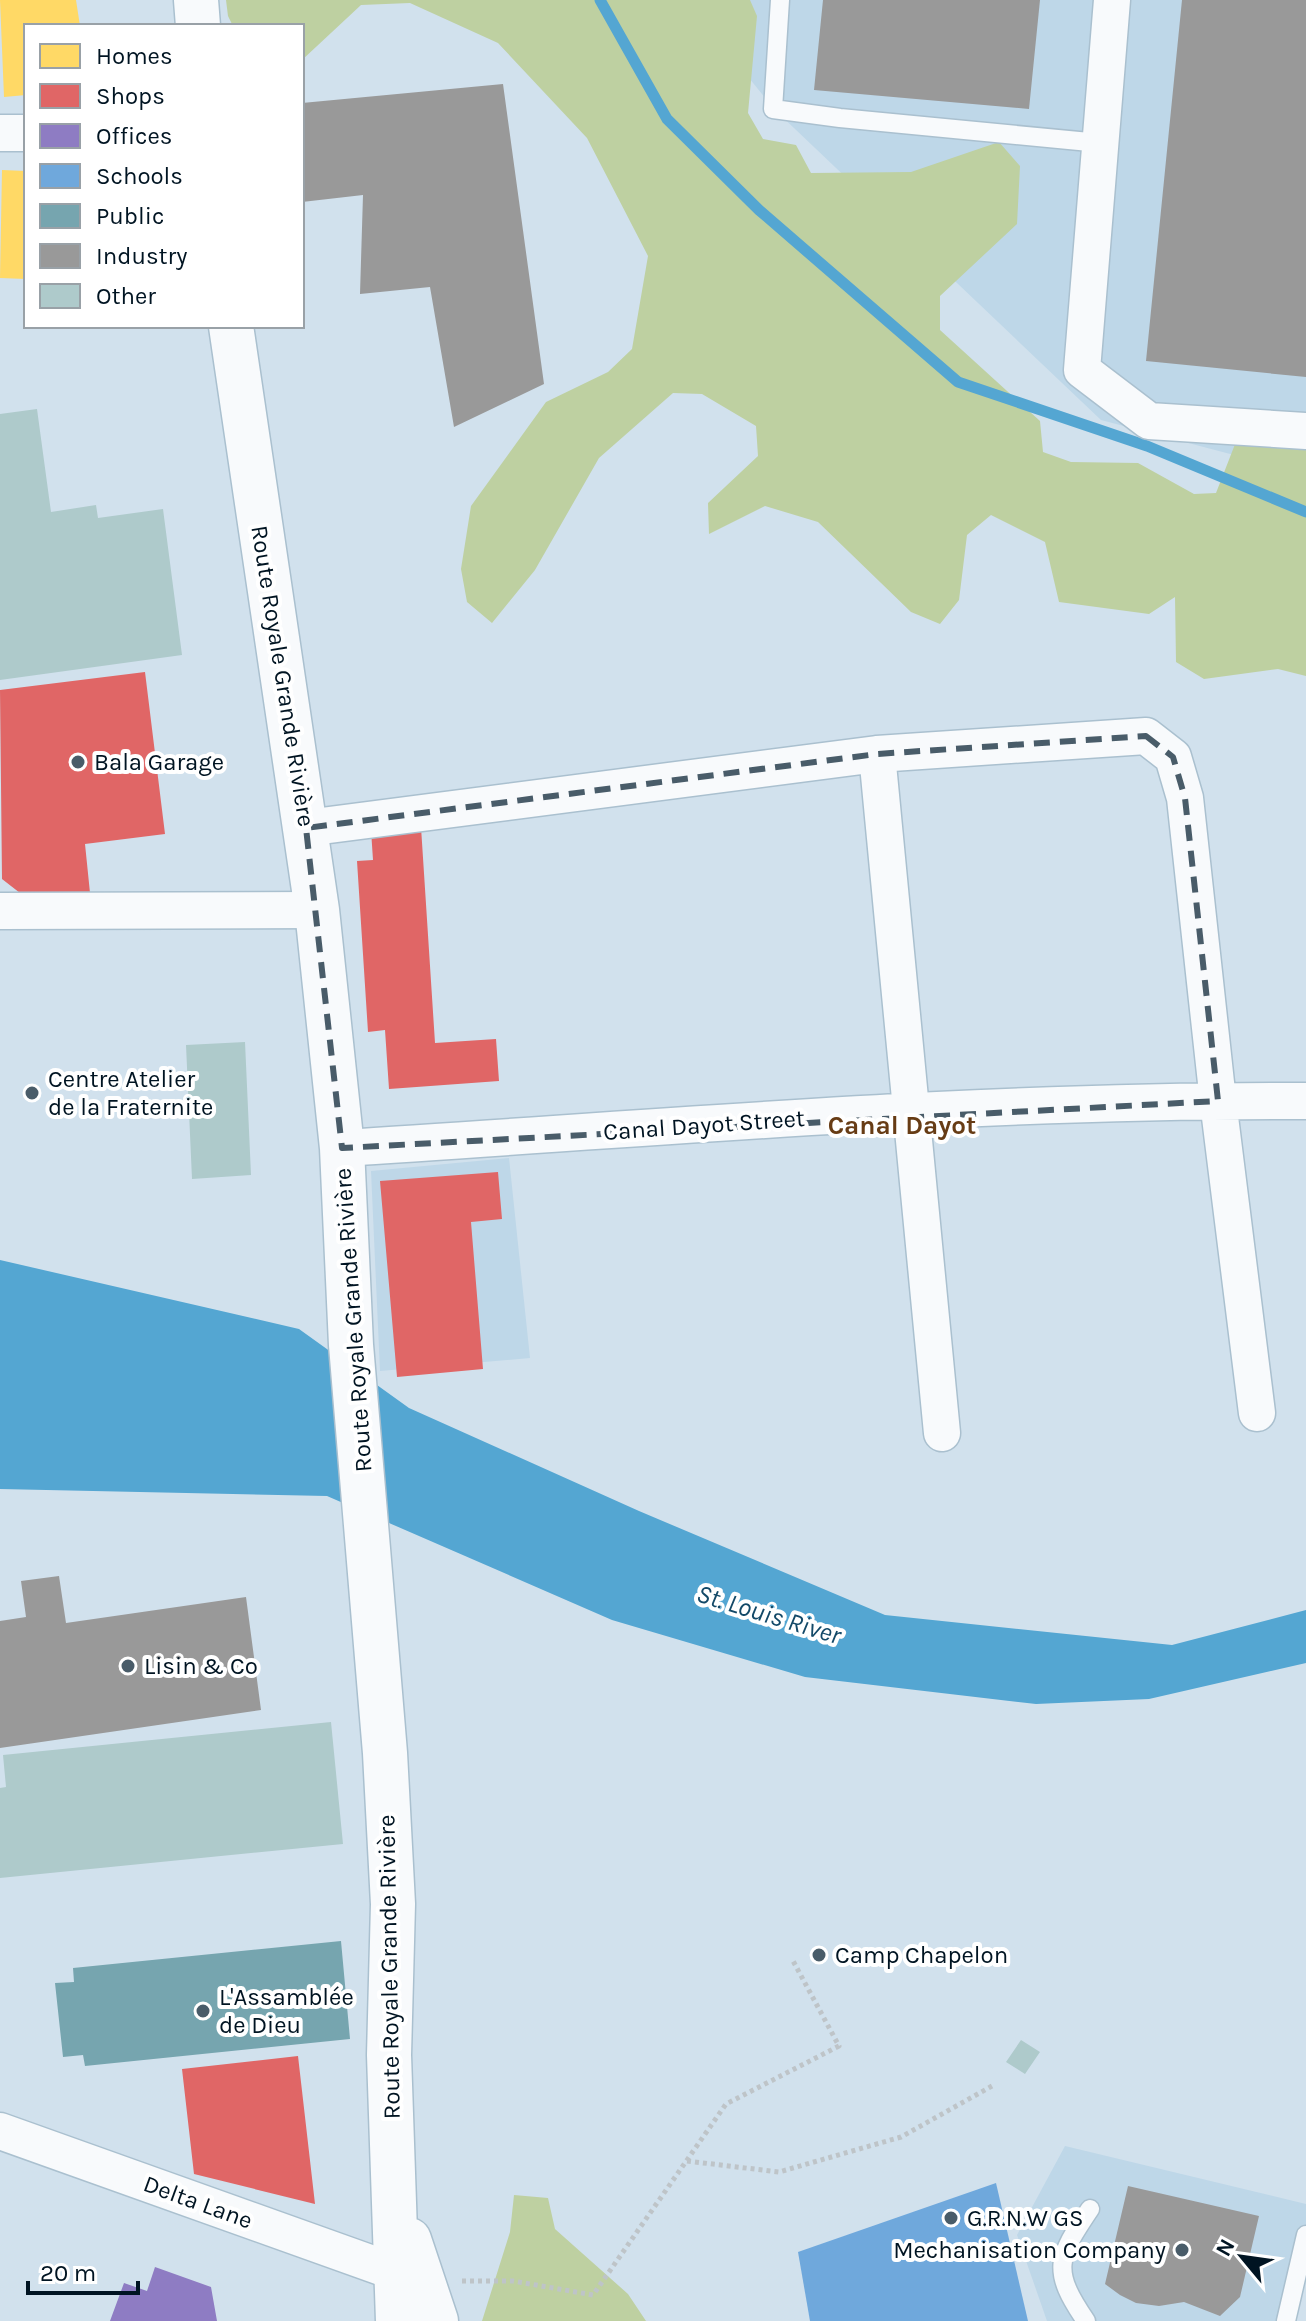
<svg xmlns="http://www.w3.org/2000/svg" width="1306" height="2321" font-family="Karla,sans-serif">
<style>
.built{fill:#bed7e8}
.green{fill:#bed0a1}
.water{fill:#54a6d2}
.homes{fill:#ffd966}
.shops{fill:#e06666}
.offices{fill:#8e7cc3}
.schools{fill:#6fa8dc}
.public{fill:#76a5af}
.industry{fill:#999}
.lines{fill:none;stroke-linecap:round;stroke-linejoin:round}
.stream{stroke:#54a6d2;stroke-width:11}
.building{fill:#aecacb}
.lane-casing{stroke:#aac0cf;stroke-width:21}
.street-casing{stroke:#aac0cf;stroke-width:39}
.primary-casing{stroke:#aac0cf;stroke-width:47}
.path{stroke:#bec4c8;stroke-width:5;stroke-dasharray:4 4;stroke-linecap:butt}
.lane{stroke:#f8fafc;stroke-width:18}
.street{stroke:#f8fafc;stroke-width:36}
.primary{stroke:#f8fafc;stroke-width:44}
.marked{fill:none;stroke:#495c69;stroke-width:6;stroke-dasharray:16 10;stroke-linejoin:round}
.poi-dot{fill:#495c69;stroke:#fff;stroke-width:3}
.labels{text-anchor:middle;stroke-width:8;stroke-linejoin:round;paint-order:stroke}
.street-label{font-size:24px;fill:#001422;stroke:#fff}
.poi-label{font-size:24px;fill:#001422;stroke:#fff;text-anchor:start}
.neighbourhood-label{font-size:26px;font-weight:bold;fill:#673c15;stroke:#fff}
.water-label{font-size:26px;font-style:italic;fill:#134968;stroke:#fff}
</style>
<rect width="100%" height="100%" fill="#d1e1ed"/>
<path class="built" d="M686 0H1306V474L1101 420 774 109Z
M509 1158 530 1358 380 1371 371 1171Z
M1065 2146 1306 2204V2228L1287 2321H1047L1017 2235Z"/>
<path class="green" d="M226 0H750L757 16 748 113 763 139 796 145 811 173 911 172 999 142 1020 166 1017 224 940 296V330L1040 421 1043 452 1071 462 1138 463 1194 494 1216 493 1239 434 1306 442V676L1278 669 1204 679 1176 662 1175 597 1149 614 1059 602 1045 542 991 515 967 535 959 600 940 624 911 612 818 522 765 506 709 534 708 503 758 456 756 426 702 394 673 393 599 458 535 570 492 623 467 602 461 569 471 506 546 402 608 372 632 349 648 256 587 138 498 43 410 3 361 5 302 60V26H233L228 16Z
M514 2195 548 2198 555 2229 628 2294 646 2321H482L510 2232Z"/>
<path class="water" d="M0 1260 299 1329 409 1408 639 1511 885 1615 1172 1645 1306 1610V1663L1149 1699 1036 1704 805 1677 612 1620 327 1496 0 1489Z"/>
<path class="homes" d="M0 0H76L80 26H26V95L4 97Z
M2 170 26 171V279L0 278Z"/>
<path class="shops" d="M145 672 165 834 85 844 90 893 29 900 2 879 0 690Z
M421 827 435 1043 496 1039 499 1081 389 1089 385 1030 368 1032 357 861 373 860 371 830Z
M498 1172 502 1219 471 1222 483 1369 397 1377 380 1181Z
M298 2056 315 2204 194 2174 182 2069Z"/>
<path class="offices" d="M155 2267 211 2287 217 2321H110L124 2283 147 2291Z"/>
<path class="schools" d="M996 2183 1028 2321H810L798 2252Z"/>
<path class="public" d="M341 1941 350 2039 85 2066 83 2055 63 2057 55 1983 74 1982 73 1968Z"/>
<path class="industry" d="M823 0H1040L1029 109 814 90Z
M1182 0H1306V377L1146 361Z
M503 84 544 384 454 427 430 287 360 294 363 195 302 202V103Z
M59 1576 66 1623 246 1597 261 1710 0 1748V1621L26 1617 21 1581Z
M1128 2186 1259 2216 1240 2297 1220 2316 1184 2302 1159 2306 1136 2303 1120 2295 1105 2284Z"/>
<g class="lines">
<path class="stream" d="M600 0 667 119 759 210 958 382 1147 446 1306 512"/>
</g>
<path class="building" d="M37 409 51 512 96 505 98 518 163 509 182 655 0 680V414Z
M245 1042 251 1175 192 1179 186 1045Z
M331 1722 343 1844 0 1878V1788L6 1787 3 1755Z
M1021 2040 1040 2052 1025 2074 1006 2062Z"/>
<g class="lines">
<g class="lane-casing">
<path id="lane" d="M780 0 773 109 840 118 1100 143
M1086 2321C1051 2270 1057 2258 1090 2209
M1286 2321 1306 2235"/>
</g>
<g class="street-casing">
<path id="street" d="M1112 0 1082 370 1149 421 1306 431
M0 133H26
M877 754 942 1433
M306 828 877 754 1146 736 1173 757 1185 798 1218 1101 1257 1413
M0 911 317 910
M342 1148C663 1128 985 1099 1306 1101
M0 2131 395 2272"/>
</g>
<g class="primary-casing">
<path id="primary" d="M196 0 198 26
M231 326 317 910 342 1148 351 1345 385 1753 393 1904 389 2055 398 2321
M409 2240 436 2321"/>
</g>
<path class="path" d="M687 2161 779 2172 901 2137 992 2086
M462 2281H513L593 2295 726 2104 839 2046 792 1959"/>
<use href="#lane" class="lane"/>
<use href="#street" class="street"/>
<use href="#primary" class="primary"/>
</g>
<path class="marked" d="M1146 736 1173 757 1185 798 1218 1101 342 1148 306 828 877 754Z"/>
<g class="poi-dot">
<circle cx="78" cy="762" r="8"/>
<circle cx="32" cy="1093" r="8"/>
<circle cx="128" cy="1666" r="8"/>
<circle cx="819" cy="1955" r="8"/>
<circle cx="203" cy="2011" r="8"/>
<circle cx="951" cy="2218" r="8"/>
<circle cx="1182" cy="2250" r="8"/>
</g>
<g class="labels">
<g class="street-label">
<text transform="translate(283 676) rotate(81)" y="8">Route Royale Grande Rivière</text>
<text transform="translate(704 1125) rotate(-4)" y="8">Canal Dayot Street</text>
<text transform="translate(353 1320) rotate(-94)" y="8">Route Royale Grande Rivière</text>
<text transform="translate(389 1967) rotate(-91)" y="8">Route Royale Grande Rivière</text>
<text transform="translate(198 2202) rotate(20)" y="8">Delta Lane</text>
</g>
<g class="poi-label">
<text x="94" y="770">Bala Garage</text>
<text x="48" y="1087">Centre Atelier<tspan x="48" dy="28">de la Fraternite</tspan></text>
<text x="144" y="1674">Lisin &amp; Co</text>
<text x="835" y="1963">Camp Chapelon</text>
<text x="219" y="2005">L'Assamblée<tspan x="219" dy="28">de Dieu</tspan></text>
<text x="967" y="2226">G.R.N.W GS</text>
<text x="1166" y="2258" text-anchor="end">Mechanisation Company</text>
</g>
<g class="neighbourhood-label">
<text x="902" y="1134">Canal Dayot</text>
</g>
<g class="water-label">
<text transform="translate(769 1614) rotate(17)" y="9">St. Louis River</text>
</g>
</g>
<rect x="24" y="24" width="280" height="304" fill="#ffffff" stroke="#99a1a7" stroke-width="2"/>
<rect x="40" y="44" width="40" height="24" fill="#ffd966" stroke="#99a1a7" stroke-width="2"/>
<text x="96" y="64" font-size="24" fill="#001422">Homes</text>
<rect x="40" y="84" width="40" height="24" fill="#e06666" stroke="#99a1a7" stroke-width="2"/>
<text x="96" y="104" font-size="24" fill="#001422">Shops</text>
<rect x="40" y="124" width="40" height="24" fill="#8e7cc3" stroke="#99a1a7" stroke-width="2"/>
<text x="96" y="144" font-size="24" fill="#001422">Offices</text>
<rect x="40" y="164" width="40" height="24" fill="#6fa8dc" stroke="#99a1a7" stroke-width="2"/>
<text x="96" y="184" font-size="24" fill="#001422">Schools</text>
<rect x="40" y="204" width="40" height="24" fill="#76a5af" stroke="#99a1a7" stroke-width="2"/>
<text x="96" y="224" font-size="24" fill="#001422">Public</text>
<rect x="40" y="244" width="40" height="24" fill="#999999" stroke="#99a1a7" stroke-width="2"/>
<text x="96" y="264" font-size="24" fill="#001422">Industry</text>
<rect x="40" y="284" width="40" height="24" fill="#aecacb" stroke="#99a1a7" stroke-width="2"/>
<text x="96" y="304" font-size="24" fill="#001422">Other</text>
<g transform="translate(1242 2257) rotate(299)" stroke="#ffffff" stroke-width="6" paint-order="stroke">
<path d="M0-6L14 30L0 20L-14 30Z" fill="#001422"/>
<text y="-12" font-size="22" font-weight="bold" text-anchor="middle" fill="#001422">N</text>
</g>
<path d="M28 2281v12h110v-12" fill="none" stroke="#001422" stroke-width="4"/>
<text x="40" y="2281" font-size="24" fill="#001422" stroke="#ffffff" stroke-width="6" paint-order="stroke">20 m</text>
</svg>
